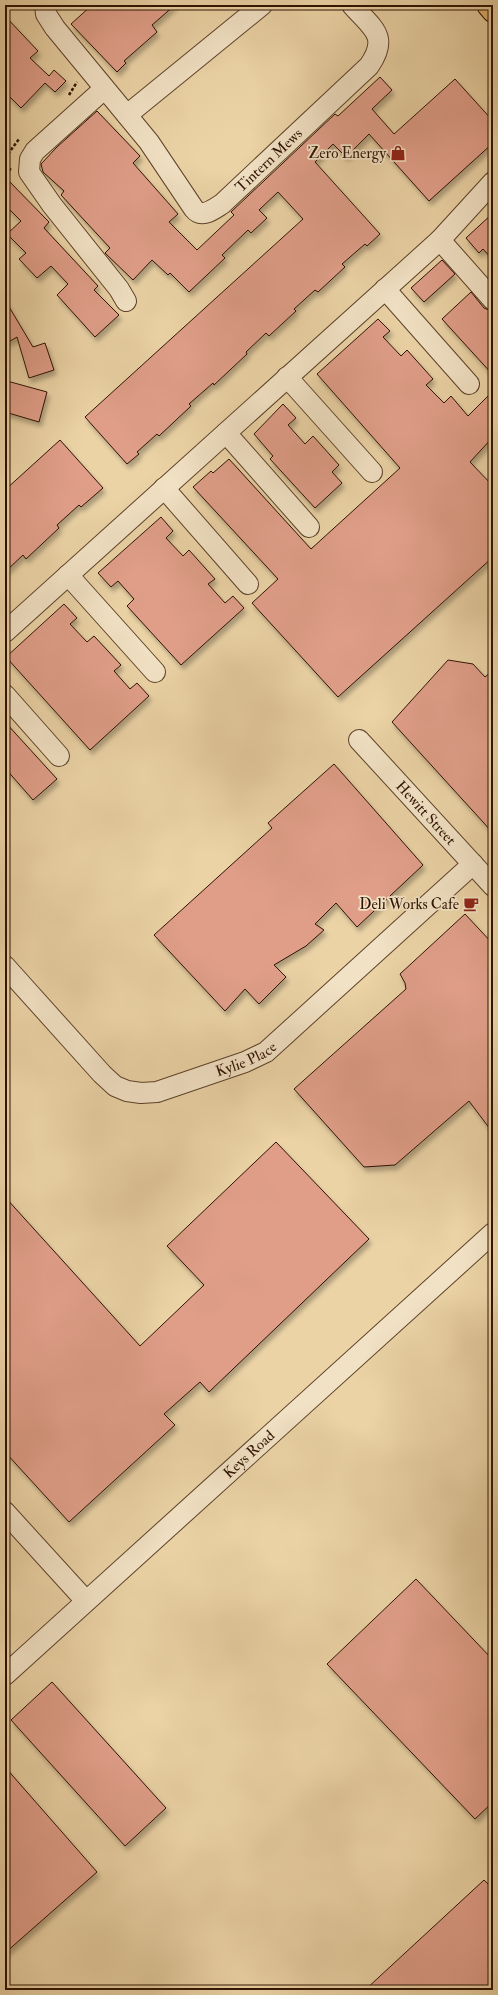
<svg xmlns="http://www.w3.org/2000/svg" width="498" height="1995" font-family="'IM FELL Double Pica',serif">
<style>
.building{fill:#e09e89;stroke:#2e1201;filter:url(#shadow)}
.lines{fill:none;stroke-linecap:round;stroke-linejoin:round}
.minor-casing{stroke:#5d422a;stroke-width:22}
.major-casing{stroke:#2e1201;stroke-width:24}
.path{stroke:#2e1201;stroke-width:2.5;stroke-dasharray:3 2;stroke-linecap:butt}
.minor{stroke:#f2e2c5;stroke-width:20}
.major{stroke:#e6ba73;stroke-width:22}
.labels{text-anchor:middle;stroke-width:3.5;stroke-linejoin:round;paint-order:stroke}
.poi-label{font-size:15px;fill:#2e1201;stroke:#f2e2c5;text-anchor:end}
.street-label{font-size:15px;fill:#2e1201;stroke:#f2e2c5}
</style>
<defs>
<filter id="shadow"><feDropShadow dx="2.5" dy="4.5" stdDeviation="2" flood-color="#0004"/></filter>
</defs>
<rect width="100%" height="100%" fill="#ebd3a6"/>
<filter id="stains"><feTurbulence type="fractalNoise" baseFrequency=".005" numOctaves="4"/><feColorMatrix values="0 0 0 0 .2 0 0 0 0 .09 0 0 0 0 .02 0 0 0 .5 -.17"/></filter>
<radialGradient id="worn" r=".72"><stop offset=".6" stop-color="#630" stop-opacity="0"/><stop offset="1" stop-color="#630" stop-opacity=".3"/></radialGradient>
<path class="building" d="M92 5H175L152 25 157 32 124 61 126 63 117 72 71 24Z
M5 16 38 51 30 58 49 76 54 70 66 81 55 92 45 83 21 108 5 92Z
M380 77 392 90 372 109 394 134 455 79 493 121V143L429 201 369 134 346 157 333 144 315 162 380 234 367 246 365 244 342 264 345 267 318 292 315 290 294 309 296 311 269 336 266 333 246 352 247 354 214 385 213 383 189 404 191 406 159 436 157 434 137 452 139 454 127 464 85 417 303 219 278 192 259 210 267 218 251 233 248 230 222 255 225 258 189 292 170 273 168 275 152 260 133 280 105 253 110 248 61 195 64 191 43 172 41 164 57 147 97 111 140 156 133 163 178 214 169 222 197 250 234 215 231 212 335 114 338 116Z
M5 177 49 222 44 228 98 286 94 290 119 315 95 337 57 295 68 284 51 266 37 278 19 259 26 253 7 234 21 221 5 205Z
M493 213V260L483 249 479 253 466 238Z
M442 260 455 274 424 302 411 288Z
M471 292 484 308 493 312V375L442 319Z
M5 300 33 347 45 343 54 370 29 378 17 337 5 344Z
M378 319 390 331 383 337 401 356 407 350 433 379 426 385 444 403 451 396 468 416 493 391V437L470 462 493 486V557L338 697 252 603 278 579 193 487 211 471 213 473 229 459 311 549 400 468 317 374Z
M7 381 47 392 39 422 5 412V389Z
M283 404 296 418 288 425 305 444 313 436 339 465 332 472 342 483 315 508 270 459 273 456 254 434Z
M60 440 103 488 81 507 79 505 57 525 59 528 26 559 23 555 5 572V490Z
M161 517 173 531 166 538 183 556 189 550 215 579 208 584 225 603 233 596 244 608 181 665 127 606 134 599 118 581 111 587 98 573Z
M64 604 77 618 70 624 87 642 94 636 121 665 114 671 130 689 137 683 149 696 90 750 6 657Z
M448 660 473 664 485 677 493 670V833L392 722Z
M5 722 57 779 33 800 5 768Z
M334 764 423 865 357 927 336 903 315 924 324 930 306 946 274 965 286 977 259 1004 245 989 225 1011 154 935 272 828 268 823Z
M465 914 493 944V1133L469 1101 395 1165 364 1167 294 1089 406 989 405 983 400 974Z
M276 1142 369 1239 209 1392 200 1382 164 1414 175 1425 69 1522 5 1452V1197L140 1346 204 1285 167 1246Z
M416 1579 493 1660V1802L475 1819 327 1664Z
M52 1682 166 1808 125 1846 11 1720Z
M5 1767 97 1872 5 1953Z
M484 1880 493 1889V1990H365Z"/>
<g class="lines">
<g class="minor-casing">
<g id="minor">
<path id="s1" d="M45 5 46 14 55 28 149 142 194 209C202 219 214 209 222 204L369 66C390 36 372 28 352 5"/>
<path d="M104 89 35 151 30 159 29 172 52 205 119 289 126 301"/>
<path d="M127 115 262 5"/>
<path d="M440 240 493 300"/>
<path d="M385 289 469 384"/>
<path d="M287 377 372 472"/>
<path d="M226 433 309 527"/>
<path d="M164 488 248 584"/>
<path d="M68 575 155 672"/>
<path d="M5 632 440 240 493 182"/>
<path d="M5 695 59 756"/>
<path id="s2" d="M359 740 493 886"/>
<path id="s3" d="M5 966 102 1074 115 1086 127 1091 141 1093 157 1092 245 1062 266 1052 473 864"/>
<path d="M5 1512 86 1601"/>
<path id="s4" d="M5 1675 493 1233"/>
</g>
</g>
<g class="major-casing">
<path id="major" d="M488 5 493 11"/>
</g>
<path class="path" d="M69 95 77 82
M5 158 19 139
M5 165 11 170"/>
<use href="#minor" class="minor"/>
<use href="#major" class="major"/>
</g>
<defs>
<g id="shop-bare" transform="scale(1.2)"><path d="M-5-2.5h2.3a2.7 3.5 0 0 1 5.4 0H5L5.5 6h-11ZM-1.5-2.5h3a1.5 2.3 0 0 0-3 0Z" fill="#8f2418" stroke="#f2e2c5" stroke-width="2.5" paint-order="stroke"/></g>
<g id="cafe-bare" transform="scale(1.2)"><path d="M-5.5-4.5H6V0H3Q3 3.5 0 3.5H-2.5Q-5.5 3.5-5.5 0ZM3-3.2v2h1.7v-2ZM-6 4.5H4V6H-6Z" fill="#8f2418" stroke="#f2e2c5" stroke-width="2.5" paint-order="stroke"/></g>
</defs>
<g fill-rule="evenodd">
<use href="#shop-bare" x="398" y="153"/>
<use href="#cafe-bare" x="471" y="904"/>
</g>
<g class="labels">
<g class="poi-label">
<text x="386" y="158">Zero Energy</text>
<text x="459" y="909">Deli Works Cafe</text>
</g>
<g class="street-label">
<text dy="5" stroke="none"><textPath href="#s1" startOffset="350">Tintern Mews</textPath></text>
<text dy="5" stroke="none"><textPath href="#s2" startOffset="99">Hewitt Street</textPath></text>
<text dy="5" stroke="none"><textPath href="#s3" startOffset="301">Kylie Place</textPath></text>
<text dy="5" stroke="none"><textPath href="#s4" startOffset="329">Keys Road</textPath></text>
</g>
</g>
<rect width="498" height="1995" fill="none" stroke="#ebd3a6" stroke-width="20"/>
<rect x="6" y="6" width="486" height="1983" fill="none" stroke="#2e1201" stroke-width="2"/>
<rect x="10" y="10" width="478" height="1975" fill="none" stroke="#2e1201"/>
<rect width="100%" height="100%" filter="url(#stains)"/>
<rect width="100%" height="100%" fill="url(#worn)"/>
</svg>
